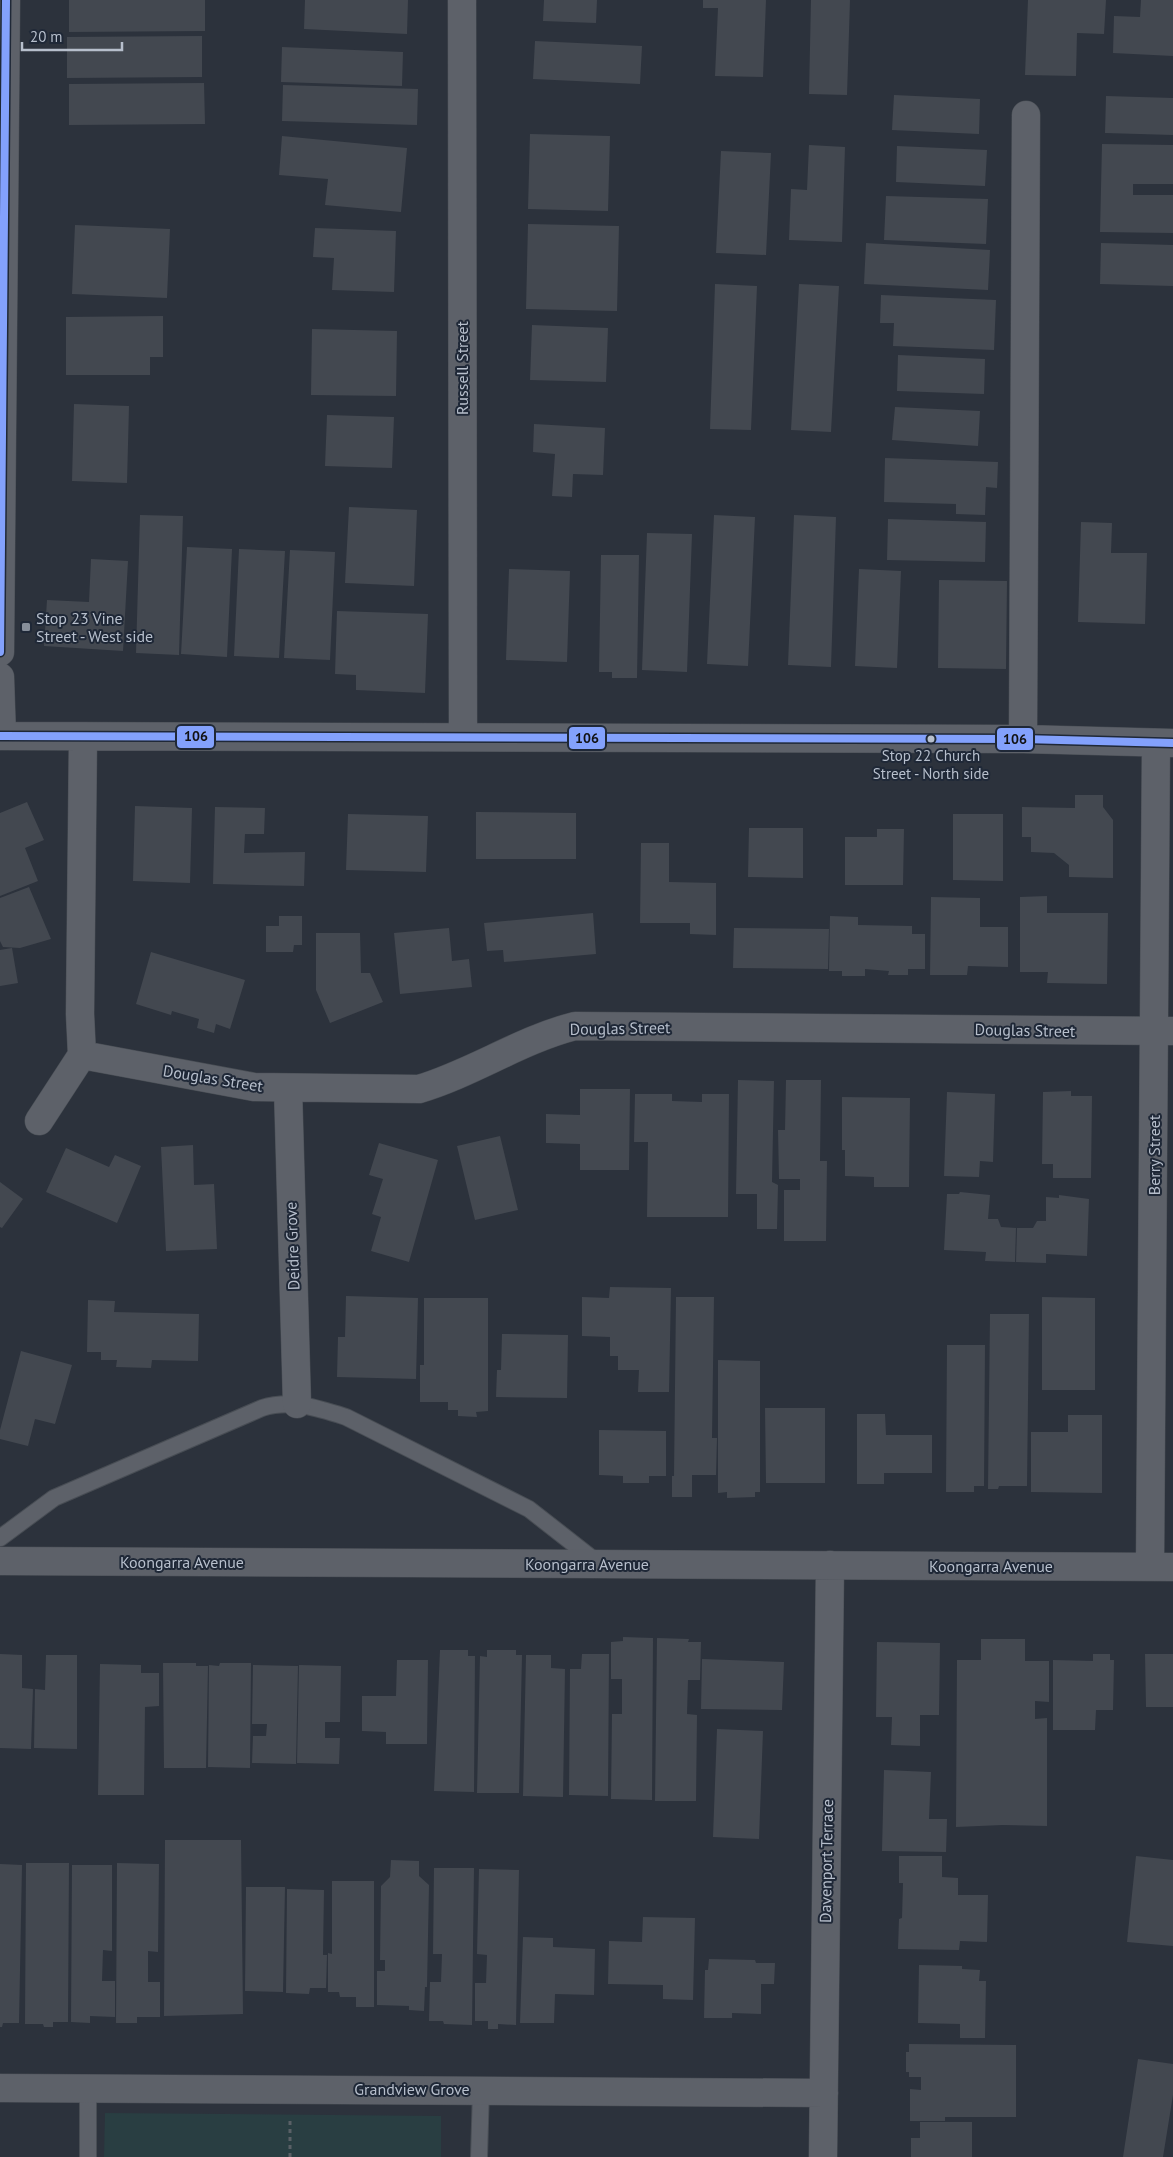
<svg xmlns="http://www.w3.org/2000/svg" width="1173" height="2157" font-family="'PT Sans',sans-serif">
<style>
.green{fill:#293e42}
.building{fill:#434850}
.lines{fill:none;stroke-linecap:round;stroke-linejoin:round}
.service-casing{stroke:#484d54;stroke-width:18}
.minor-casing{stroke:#484d54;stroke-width:29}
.path{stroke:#5a6066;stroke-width:3;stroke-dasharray:4 4;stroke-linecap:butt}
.service{stroke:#5d6169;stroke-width:16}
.minor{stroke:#5d6169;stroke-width:28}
.bus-1-casing{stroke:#1f2837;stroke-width:11}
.bus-1{stroke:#83a1fc;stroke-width:8}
.poi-dot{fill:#868e9a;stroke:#1f2837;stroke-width:2}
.bus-dot{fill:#b7bfcc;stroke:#1f2837;stroke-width:2}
.labels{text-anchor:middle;stroke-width:4;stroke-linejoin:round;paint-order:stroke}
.bus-label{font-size:15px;fill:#b7bfcc;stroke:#1f2837}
.street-label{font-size:16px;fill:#b7bfcc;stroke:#1f2837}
.poi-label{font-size:16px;fill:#b7bfcc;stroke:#1f2837;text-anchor:start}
.line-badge{stroke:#1f2837;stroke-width:2}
.pale-badge-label{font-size:14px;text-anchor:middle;font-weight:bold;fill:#111}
</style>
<rect width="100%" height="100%" fill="#2c323c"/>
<path class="green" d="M105 2113 441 2116V2157H104Z"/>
<path class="building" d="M69 0H205V31L69 32Z
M305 0H408L407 34 304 29Z
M544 0H597L596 23 543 21Z
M703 0H766L763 77 715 76 718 8H703Z
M811 0H850L847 95 809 94Z
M1028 0H1106L1104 34 1077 33 1076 76 1025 75Z
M1141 0H1173V56L1113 53 1114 16 1140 17Z
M202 36V77L67 78V37Z
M535 41 642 46 640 84 533 79Z
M282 47 403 52 402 86 281 82Z
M204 83 205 124 69 125V84Z
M283 85 418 89 417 125 282 121Z
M894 95 980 99 979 134 892 130Z
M1106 96 1173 98V135L1105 133Z
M530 134 610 136 608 211 528 209Z
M282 136 407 148 401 212 325 205 328 179 279 175Z
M1102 144 1173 145V184H1133V195H1173V233L1100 232Z
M809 145 845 147 842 242 789 240 791 189 807 190Z
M897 146 987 150 985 186 896 182Z
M721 151 771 153 766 255 716 253Z
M886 196 988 199 986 244 884 240Z
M528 224 619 226 617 311 526 309Z
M75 225 170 229 167 298 72 294Z
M315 228 396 231 394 292 332 290 334 258 313 257Z
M866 243 990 250 988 290 864 284Z
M1101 243 1173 245V286L1100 284Z
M715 284 757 286 751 430 710 429Z
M799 284 839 286 831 432 791 430Z
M881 295 996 300 994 350 893 346 894 323H880Z
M163 316V357H150V375H66V317Z
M532 325 608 328 606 382 530 380Z
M312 329 397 331 396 396 311 395Z
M898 355 985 359 984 394 897 391Z
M74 404 129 406 127 483 72 481Z
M895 407 980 411 978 446 892 440Z
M327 415 394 417 392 468 325 466Z
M534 424 605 428 603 475 573 474 572 497 552 496 555 454 533 452Z
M885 458 998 462 997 488 986 487 985 515 956 514V504L884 502Z
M349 507 417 510 414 586 345 583Z
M140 515 183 516 179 655 136 653Z
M714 515 755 517 748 666 707 664Z
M794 515 836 517 831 667 788 665Z
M888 519 986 522 985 562 887 560Z
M1081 522 1112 523 1111 553H1147L1145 624 1078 622Z
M647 533 692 534 687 672 642 670Z
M187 547 232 549 227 657 181 654Z
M239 549 285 551 279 658 234 656Z
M290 550 335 552 330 660 284 658Z
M601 555H639L637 678H612V672H599Z
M91 559 128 561 123 651 44 646 47 600 89 602Z
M509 569 570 571 567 662 506 660Z
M859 569 901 571 897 668 855 666Z
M939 580 1007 581 1006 669 938 668Z
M337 611 428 614 425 693 356 690V675L335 674Z
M1075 795H1103V807L1113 820V878L1069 877V865L1054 853 1031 852V837H1022V807L1075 808Z
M27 802 44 840 25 848 38 881 0 896V813Z
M135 806 192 808 190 883 133 881Z
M215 807 265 808 264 834H245L244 853 305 852 304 886 213 884Z
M476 812 576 813V859H476Z
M348 814 428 816 426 872 346 870Z
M953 814H1003V881L953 880Z
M749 828H803V878L748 877Z
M877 829H904L903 885H845V837H877Z
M641 843H669V882L716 883V935L690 934V923H640Z
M29 887 51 939 20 948 3 947 0 941V898Z
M1047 896V913H1108L1107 984 1047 983 1048 972H1020V897Z
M931 897 980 898V927H1008V967L968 966 967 975H930Z
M593 913 596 954 504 962 503 950 487 951 484 923Z
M279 916H302V945H294L293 952H266V926H279Z
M830 916 858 917V925L912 926V934H925V969H908V975H888L889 971 865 969V976H842V971H829Z
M449 928 452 961 469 959 472 987 400 994 394 933Z
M734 928 829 929 828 969 733 968Z
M316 933H360L361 973H370L383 1002 330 1023 316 990Z
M12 948 18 983 0 986V950Z
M151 952 245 980 230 1029 216 1024 214 1033 197 1028 199 1019 172 1011 171 1015 136 1004Z
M738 1080 774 1081 772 1182 778 1185 777 1229H757V1194H736Z
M786 1080H821L820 1161H827L826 1241H784V1190H800V1179H779L778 1130H785Z
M580 1089H630L629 1170H580V1144L546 1143V1114L580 1115Z
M1071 1091V1096H1092L1091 1178H1053V1164H1042L1043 1092Z
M947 1092 995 1094 993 1162 980 1161 979 1177 944 1176Z
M635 1094H672V1101L702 1102V1094H729L728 1217H647L648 1142H634Z
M842 1097 910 1098 909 1187H874V1177L845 1176V1150H842Z
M500 1136 518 1210 475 1220 457 1146Z
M379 1143 438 1160 409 1262 371 1251 381 1217 372 1214 383 1179 369 1175Z
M193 1145 194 1185 214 1184 217 1249 166 1251 161 1147Z
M66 1148 109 1167 115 1155 141 1166 117 1223 46 1192Z
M0 1182 23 1199 2 1228 0 1227Z
M960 1192 990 1195 988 1219H998L1001 1227 1016 1228 1015 1262 985 1261 986 1252 944 1250 947 1194H959Z
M1059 1195 1089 1199 1087 1256 1046 1254V1263L1016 1262 1017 1228H1033L1037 1221H1046V1197L1059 1198Z
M610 1287 671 1288 669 1392H638L639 1370H618V1356H610V1337L582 1336V1297L609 1298Z
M346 1296 418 1298 416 1379 337 1377 338 1337H345Z
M676 1297H714L712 1438H717L716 1475H692V1497H672V1476H674Z
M1042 1297 1095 1298V1390H1042Z
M424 1298H488V1411L476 1412 477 1417 458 1416V1410H448V1402H420V1365H424Z
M88 1300 115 1301 114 1312 199 1314 198 1361 152 1360 151 1368 116 1367 117 1360H101V1352H87Z
M990 1314H1029L1027 1486H999L998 1489H988Z
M502 1334 568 1335 567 1398 496 1397 497 1370H501Z
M947 1345H985L984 1486H974V1492H946Z
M21 1351 72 1365 55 1424 35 1419 28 1446 0 1439V1430Z
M718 1360 760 1361V1492H755V1497L727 1498V1492L718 1493Z
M765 1408H825V1483H766Z
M857 1414H885L886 1435H932V1473H884V1484H857Z
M1068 1415H1102V1493L1031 1492V1432H1068Z
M599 1430 666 1431V1476H649V1483H623V1476L599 1475Z
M623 1637 653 1638 652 1800 611 1799 612 1714H622V1679H611V1642L623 1641Z
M657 1638 689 1639 688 1642H701L700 1680H688L687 1714 697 1715 696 1801H655Z
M981 1639H1025V1661H1049V1702L1035 1701V1719L1047 1718V1826L1002 1825 956 1827 957 1660H981Z
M877 1642 940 1643 939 1715H920V1746L891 1745 892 1717H876Z
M440 1650H468V1656H475L474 1792 434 1791Z
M487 1650H516V1655H522L519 1793H477L480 1656 487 1657Z
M0 1654 22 1655V1688L33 1689 31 1749 0 1748Z
M582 1654H609L608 1796 569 1795 570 1669H581Z
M1093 1654H1110V1660H1114L1113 1710H1096L1095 1730H1053V1660L1093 1661Z
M1145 1654H1173V1707H1146Z
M46 1655H77V1749L34 1748 35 1689 45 1690Z
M526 1655H551V1668L565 1669 563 1797 523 1796Z
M702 1659 784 1662 782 1710 701 1709Z
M397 1660H428L427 1744H386V1732L362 1731V1696H396Z
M163 1663H196V1666H208L206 1768H164Z
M220 1663H251L250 1768 208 1767 209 1665 219 1666Z
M100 1664 141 1665V1673H159V1706L145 1707 144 1795H98Z
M253 1665 298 1666 296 1764 252 1763 253 1736H266L267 1724H252Z
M299 1665 341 1666 340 1722H325V1738H340L339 1764 297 1763Z
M717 1729 763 1731 759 1839 713 1837Z
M884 1770 931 1772 929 1819H947L946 1852 882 1851Z
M165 1840H241L243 2014 164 2016Z
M899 1856H942V1877L958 1878V1895H988L987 1942 960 1941 959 1950 898 1949 899 1919 902 1918 903 1883H899Z
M1136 1856 1173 1860V1946L1127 1942Z
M391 1860 419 1861V1876L429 1885 427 1987H425L424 2011 409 2010V2006L377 2005V1971H385V1960H380L381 1886 390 1877Z
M26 1863H69L68 2022H53V2027H44L43 2024H25Z
M117 1863 159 1864 158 1952 148 1951V1982H160V2017H137V2023H116Z
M0 1864 22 1865 19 2023H3L2 2027H0Z
M72 1865H112V1951L103 1950 102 1981H115V2017L90 2016V2023L71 2022Z
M434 1868H474L472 2025 444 2024 443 2021H429L430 1982H441L442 1954H433Z
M479 1869 519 1870 516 2025 498 2024V2029H488V2021H475V1983H486L487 1955 477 1954Z
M332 1881H374V2007H356V1997H340L339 1992H328V1953L332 1954Z
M246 1887H285L283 1992 245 1991Z
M287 1889 324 1890 323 1955H327L326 1988H310L309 1994 286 1993Z
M643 1917 695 1918 693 2000 663 1999V1985L608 1984 609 1941 642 1942Z
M523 1937 553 1938V1947L595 1949 594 1995 555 1994 554 2023H520Z
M709 1959 755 1960 756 1963H775L774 1984H761V2014L732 2013V2018H704L705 1970H708Z
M919 1965 962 1966V1969L980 1970 979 1981H986L985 2038H960V2024L918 2023Z
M909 2044 1016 2045V2117H945V2121H910V2089L921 2090V2077H909V2072H906V2052H909Z
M1138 2059 1173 2064V2095L1163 2157H1123Z
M920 2122H972V2157H911V2138H920Z"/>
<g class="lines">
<g class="service-casing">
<path id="service" d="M0 1538 54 1498 262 1408C291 1399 318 1408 346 1417L529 1509 598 1563
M88 2157V2088
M479 2157 481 2090"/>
</g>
<g class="minor-casing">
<path id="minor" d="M462 0 463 736
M0 652 6 0
M0 677 2 736
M0 736 1023 739 1173 743
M83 737 80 1014 82 1055 254 1087 419 1089C473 1073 520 1040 575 1026L1173 1031
M1023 739 1026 115
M288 1088 297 1404
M39 1121 82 1055
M0 1561 1173 1567
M1150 1567 1156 743
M0 2088 824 2093
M823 2157 830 1565"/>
</g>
<path class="path" d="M290 2157V2120"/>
<use href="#service" class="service"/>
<use href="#minor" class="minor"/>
<g class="bus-1-casing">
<path id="bus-1" d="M0 652 6 0
M0 736 1023 739 1173 743"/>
</g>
<use href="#bus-1" class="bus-1"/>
</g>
<rect class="poi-dot" x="21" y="622" width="10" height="10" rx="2.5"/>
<circle class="bus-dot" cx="931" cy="739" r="4.5"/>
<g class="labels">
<g class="bus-label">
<text x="931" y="761">Stop 22 Church<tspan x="931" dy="18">Street - North side</tspan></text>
</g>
<g class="street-label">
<text transform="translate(462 368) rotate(-90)" y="6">Russell Street</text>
<text transform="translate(620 1028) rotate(-1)" y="6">Douglas Street</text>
<text transform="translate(1025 1030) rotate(1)" y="6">Douglas Street</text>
<text transform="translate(213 1078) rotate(9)" y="6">Douglas Street</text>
<text transform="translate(1154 1155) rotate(-90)" y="6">Berry Street</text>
<text transform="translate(292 1246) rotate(-92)" y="6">Deidre Grove</text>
<text x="182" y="1568">Koongarra Avenue</text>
<text x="587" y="1570">Koongarra Avenue</text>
<text x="991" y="1572">Koongarra Avenue</text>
<text transform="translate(826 1861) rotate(-89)" y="6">Davenport Terrace</text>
<text x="412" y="2095">Grandview Grove</text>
</g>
<g class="poi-label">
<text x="36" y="624">Stop 23 Vine<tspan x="36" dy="18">Street - West side</tspan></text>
</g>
</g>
<g class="line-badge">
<rect x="176" y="725" width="39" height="24" rx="5" fill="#83a1fc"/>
<rect x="568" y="726" width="38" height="24" rx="5" fill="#83a1fc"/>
<rect x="996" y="727" width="38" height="24" rx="5" fill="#83a1fc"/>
</g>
<g class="pale-badge-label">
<text x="196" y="741">106</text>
<text x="587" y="743">106</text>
<text x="1015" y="744">106</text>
</g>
<path d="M22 42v8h100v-8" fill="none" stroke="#b7bfcc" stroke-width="2.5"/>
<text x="30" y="42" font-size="15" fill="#b7bfcc" stroke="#1f2837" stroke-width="4" paint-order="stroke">20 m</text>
</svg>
